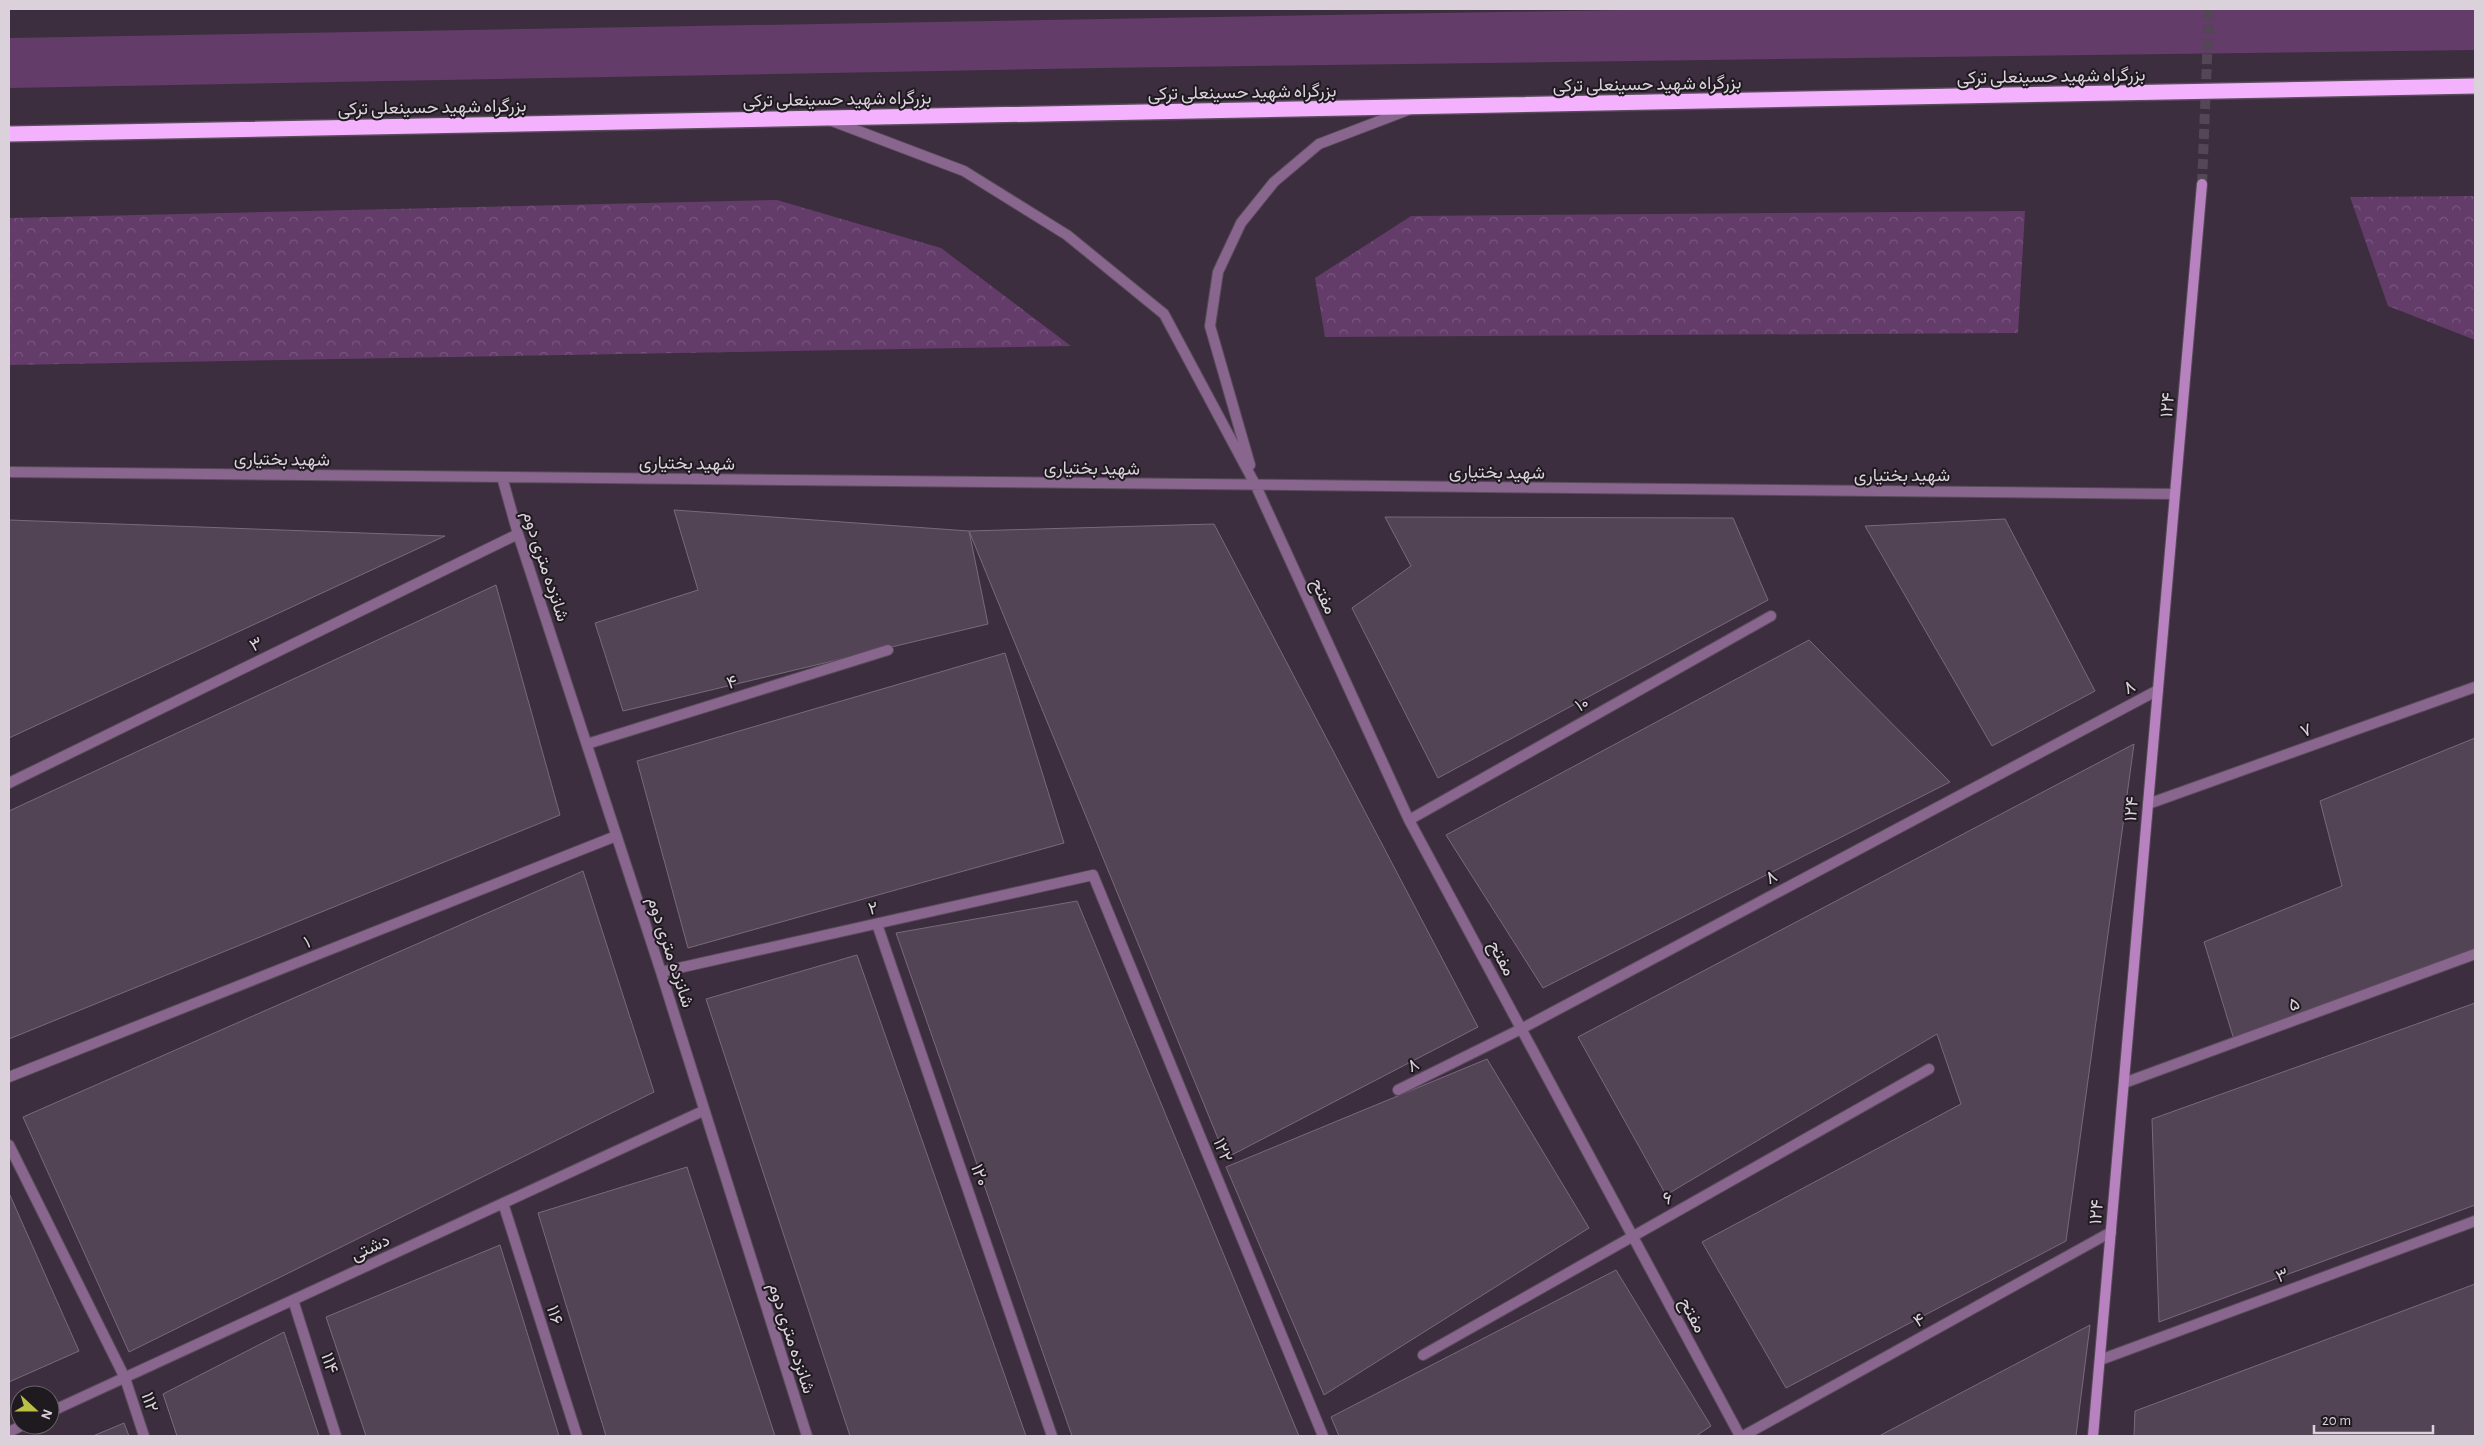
<svg xmlns="http://www.w3.org/2000/svg" width="2484" height="1445" font-family="'Alegreya Sans',Vazirmatn,sans-serif">
<style>
.grass{fill:#633c6a}
.forest{fill:url(#forest-crowns)}
.building{fill:#534455;stroke:#79697c}
.lines{fill:none;stroke-linecap:round;stroke-linejoin:round}
.secondary-tunnel{stroke:#544656;stroke-width:10;stroke-dasharray:10 5;stroke-linecap:butt}
.street-casing{stroke:#584b5a;stroke-width:12}
.secondary-casing{stroke:#584b5a;stroke-width:12}
.highway-casing{stroke:#584b5a;stroke-width:18}
.street{stroke:#88668d;stroke-width:10}
.secondary{stroke:#b782bf;stroke-width:10}
.highway{stroke:#f4b2fe;stroke-width:15}
.labels{text-anchor:middle;stroke-width:4;stroke-linejoin:round;paint-order:stroke}
.street-label{font-size:18px;fill:#dad1db;stroke:#1f1920}
</style>
<defs>
<pattern id="forest-crowns" width="20" height="18" patternUnits="userSpaceOnUse" patternTransform="scale(1.25)"><rect width="20" height="18" fill="#633c6a"/><path d="M2 6a3 3 0 1 1 6 0M12 15a3 3 0 1 1 6 0" fill="none" stroke="#79577f"/></pattern>
</defs>
<rect width="100%" height="100%" fill="#3c2e3e"/>
<path class="grass" d="M1676 9H2475V50L1099 68 9 88V38Z"/>
<path class="forest" d="M2475 196V340L2388 306 2350 197Z
M777 200 941 248 1071 346 9 365V218Z
M2025 211 2018 333 1325 337 1315 278 1411 216Z"/>
<path class="building" d="M674 510 969 531 988 624 623 711 595 623 698 590Z
M1385 517 1733 518 1768 600 1438 778 1352 608 1411 566Z
M2005 519 2095 691 1992 746 1865 526Z
M9 520 445 536 9 738Z
M1214 524 1478 1027 1226 1158 969 531Z
M496 585 560 815 9 1039V811Z
M1809 640 1950 782 1543 988 1446 835Z
M1005 653 1064 843 688 948 637 761Z
M2475 738V954L2235 1043 2204 942 2342 886 2320 801Z
M2134 744 2066 1241 1786 1388 1702 1242 1961 1104 1937 1034 1666 1195 1578 1037Z
M583 871 654 1092 129 1352 23 1117Z
M1077 901 1299 1436H1072L896 933Z
M857 955 1026 1436H850L706 999Z
M2475 1003V1205L2159 1322 2152 1119Z
M1487 1059 1589 1228 1324 1395 1226 1167Z
M687 1167 775 1436H606L538 1213Z
M9 1193 79 1351 9 1382Z
M500 1245 559 1436H366L326 1317Z
M1616 1270 1711 1426 1696 1436H1339L1331 1417Z
M2475 1284V1436H2134L2135 1411Z
M2090 1325 2076 1436H1879Z
M284 1332 319 1436H177L163 1394Z
M124 1423 129 1436H93Z"/>
<g class="lines">
<path class="secondary-tunnel" d="M2202 184 2209 9"/>
<g class="street-casing">
<path id="street" d="M832 121 964 171 1067 235 1164 314 1256 486 1409 820 1740 1436
M1250 465 1210 326 1218 272 1241 223 1274 182 1319 144 1408 110
M9 472 2175 494
M502 477 518 534 661 972 807 1436
M587 744 888 650
M9 783 518 534
M2148 804 2475 687
M1409 820 1771 616
M877 924 1052 1436
M661 972 1093 875 1323 1436
M9 1077 616 836
M2124 1083 2475 954
M1398 1090 1521 1029 2158 690
M9 1145 125 1378 144 1436
M503 1203 577 1436
M293 1300 336 1436
M1423 1355 1929 1069
M2100 1360 2475 1221
M50 1412 703 1111
M9 1432 23 1425
M1743 1436 2111 1232"/>
</g>
<g class="secondary-casing">
<path id="secondary" d="M2093 1436 2202 184"/>
</g>
<g class="highway-casing">
<path id="highway" d="M9 134 2475 86"/>
</g>
<use href="#street" class="street"/>
<use href="#secondary" class="secondary"/>
<use href="#highway" class="highway"/>
</g>
<g class="labels">
<g class="street-label">
<text transform="translate(2051 76) rotate(-1)" y="6">بزرگراه شهید حسینعلی ترکی</text>
<text transform="translate(1647 84) rotate(-1)" y="6">بزرگراه شهید حسینعلی ترکی</text>
<text transform="translate(1242 92) rotate(-1)" y="6">بزرگراه شهید حسینعلی ترکی</text>
<text transform="translate(837 99) rotate(-1)" y="6">بزرگراه شهید حسینعلی ترکی</text>
<text transform="translate(432 107) rotate(-1)" y="6">بزرگراه شهید حسینعلی ترکی</text>
<text transform="translate(2167 405) rotate(-85)" y="6">۱۲۴</text>
<text transform="translate(282 459) rotate(1)" y="6">شهید بختیاری</text>
<text transform="translate(687 463) rotate(1)" y="6">شهید بختیاری</text>
<text transform="translate(1092 468) rotate(1)" y="6">شهید بختیاری</text>
<text transform="translate(1497 472) rotate(1)" y="6">شهید بختیاری</text>
<text x="1902" y="481">شهید بختیاری</text>
<text transform="translate(546 566) rotate(72)" y="6">شانزده متری دوم</text>
<text transform="translate(1324 596) rotate(65)" y="6">مفتح</text>
<text transform="translate(256 644) rotate(-26)" y="6">۳</text>
<text transform="translate(732 682) rotate(-17)" y="6">۴</text>
<text transform="translate(2129 687) rotate(-28)" y="6">۸</text>
<text transform="translate(1582 704) rotate(-29)" y="6">۱۰</text>
<text transform="translate(2306 730) rotate(-20)" y="6">۷</text>
<text transform="translate(2131 809) rotate(-85)" y="6">۱۲۴</text>
<text transform="translate(1771 877) rotate(-28)" y="6">۸</text>
<text transform="translate(873 908) rotate(-13)" y="6">۲</text>
<text transform="translate(307 942) rotate(-22)" y="6">۱</text>
<text transform="translate(671 952) rotate(72)" y="6">شانزده متری دوم</text>
<text transform="translate(1502 958) rotate(62)" y="6">مفتح</text>
<text transform="translate(2294 1004) rotate(-20)" y="6">۵</text>
<text transform="translate(1413 1065) rotate(-27)" y="6">۸</text>
<text transform="translate(1223 1150) rotate(68)" y="6">۱۲۲</text>
<text transform="translate(980 1175) rotate(71)" y="6">۱۲۰</text>
<text transform="translate(1668 1198) rotate(-29)" y="6">۶</text>
<text transform="translate(2096 1212) rotate(-85)" y="6">۱۲۴</text>
<text transform="translate(370 1247) rotate(-25)" y="6">دشتی</text>
<text transform="translate(2282 1275) rotate(-20)" y="6">۳</text>
<text transform="translate(555 1315) rotate(73)" y="6">۱۱۶</text>
<text transform="translate(1693 1315) rotate(62)" y="6">مفتح</text>
<text transform="translate(1919 1320) rotate(-29)" y="6">۴</text>
<text transform="translate(792 1338) rotate(72)" y="6">شانزده متری دوم</text>
<text transform="translate(330 1363) rotate(72)" y="6">۱۱۴</text>
<text transform="translate(150 1402) rotate(72)" y="6">۱۱۲</text>
</g>
</g>
<rect width="2484" height="1445" fill="none" stroke="#dad1db" stroke-width="20"/>
<g transform="translate(35 1410) rotate(111)"><circle r="24" fill="#1f1920" stroke="#6a636b"/>
<path d="M0-4L9 19L0 12L-9 19Z" fill="#bac045"/>
<text y="-8" font-size="14" font-weight="bold" text-anchor="middle" fill="#dad1db">N</text>
</g>
<path d="M2314 1425v8h119v-8" fill="none" stroke="#dad1db" stroke-width="2.5"/>
<text x="2322" y="1425" font-size="15" fill="#dad1db" stroke="#1f1920" stroke-width="4" paint-order="stroke">20 m</text>
</svg>
